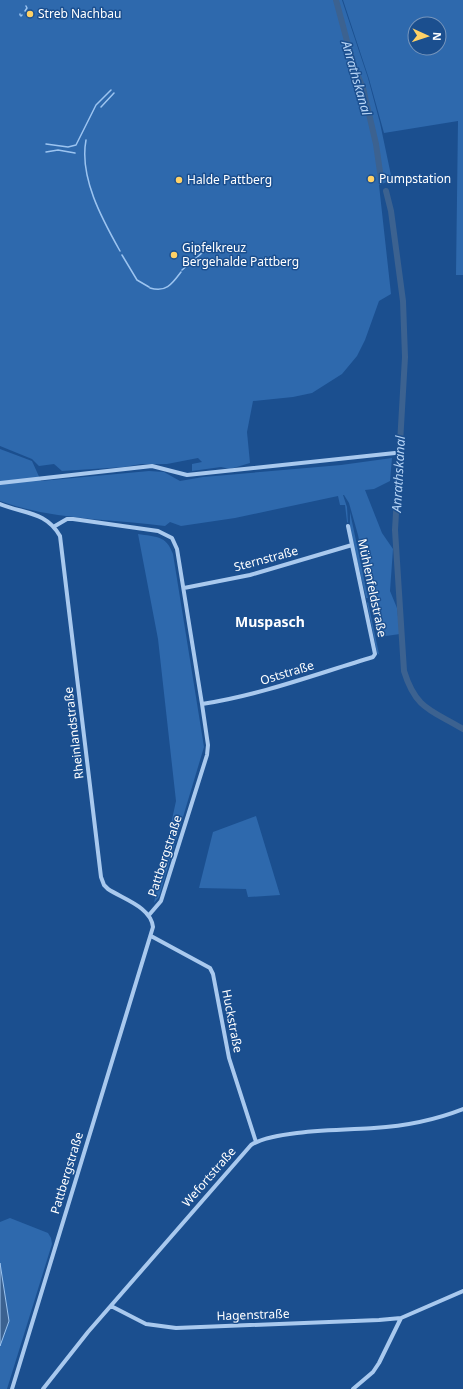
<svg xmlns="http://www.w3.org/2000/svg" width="463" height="1389" font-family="'Noto Sans',sans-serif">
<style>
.green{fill:#2e69ad;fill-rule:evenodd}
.water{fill:#3c6290;stroke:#9cc4f0}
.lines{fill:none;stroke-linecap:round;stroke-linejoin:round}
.stream{stroke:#9cc4f0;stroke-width:1.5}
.canal{stroke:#3c6290;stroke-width:6}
.street{stroke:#a9c9ee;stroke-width:4}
.poi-dot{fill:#ffd166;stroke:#1b4f8f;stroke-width:1.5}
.labels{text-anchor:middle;stroke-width:3;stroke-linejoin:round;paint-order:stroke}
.poi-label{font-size:12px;fill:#fff;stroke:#1b4f8f;text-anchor:start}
.street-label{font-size:12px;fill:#fff;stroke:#1b4f8f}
.water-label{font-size:13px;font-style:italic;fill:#b5d3f5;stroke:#1b4f8f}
.quarter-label{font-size:14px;font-weight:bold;fill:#fff;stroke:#1b4f8f}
</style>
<rect width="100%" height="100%" fill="#1b4f8f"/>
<path class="green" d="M0 0H342L368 78 380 123 392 180 379 185 391 294 379 301 365 340 357 356 342 374 312 393 293 397 253 401 247 432 250 463 230 469 221 467 192 471V464L202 462 198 458 167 464H141L124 467 62 471 54 464 39 466 32 459 0 446Z
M343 0H463V275H456L458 121 384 133 369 79ZM415 24H439V48H415Z
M0 449 32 461 41 481 149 471 164 472 180 481 203 477 341 465 392 458 390 481 374 489 365 490 382 533 393 549 390 591 397 608 400 634 379 637 358 535 349 503 344 495H343L347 507 348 523 347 522 345 505H340L338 496 235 518 181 526 170 522 165 526C111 519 52 520 0 501Z
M350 512 368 598H366L350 531Z
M138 534C156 537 166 535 173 554L204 747 159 897 154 903 176 801 158 639Z
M368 602 379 654 380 655 377 653 367 603Z
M256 816 280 895 248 897 246 889 199 888 213 832Z
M10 1218 48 1233 51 1238 52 1244 7 1389H0V1346L9 1321 0 1263V1222Z"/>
<path class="water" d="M0 1263 9 1321 0 1346Z"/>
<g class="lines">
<path class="stream" d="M25 11 27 8 26 6
M20 14V15
M21 16 22 15
M101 107 114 93
M86 140C79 177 102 219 120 251
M46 144 68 147 76 145 96 105 111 90
M46 152 58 150 75 153
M122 255 137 280 149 287
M182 270 209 247
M150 288C166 293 172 284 181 272"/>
<path class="canal" d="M336 0 354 67 363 88 376 144 381 179
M386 191 391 211 403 301 405 357 395 530 404 671C416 710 432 710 463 729"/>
<path class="street" d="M0 483 152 466 187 475 395 453
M0 504C24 514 46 511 60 536L101 877 104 885 108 889C123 899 151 907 153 927L12 1389
M55 526 67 519H73L158 531 172 538 177 549 202 704 208 745 207 755 161 901 149 915
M184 588 250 575 352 545
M202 704C261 695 316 674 373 657L375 654 348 526
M151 936 210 968 213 974 229 1058 256 1142
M111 1306 146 1324 176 1328 379 1320 401 1318
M43 1389 88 1332 251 1145C274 1130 344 1130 374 1128 404 1126 435 1120 463 1109
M353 1389 373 1372 379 1363 401 1318 463 1291"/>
</g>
<g class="poi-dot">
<circle cx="30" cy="14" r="4"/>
<circle cx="371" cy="179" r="4"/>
<circle cx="179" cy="180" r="4"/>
<circle cx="174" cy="255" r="4"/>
</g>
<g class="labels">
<g class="poi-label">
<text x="38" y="18">Streb Nachbau</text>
<text x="379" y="183">Pumpstation</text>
<text x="187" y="184">Halde Pattberg</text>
<text x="182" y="252">Gipfelkreuz<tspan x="182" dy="14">Bergehalde Pattberg</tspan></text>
</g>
<g class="street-label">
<text transform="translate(266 559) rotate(-15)" y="4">Sternstraße</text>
<text transform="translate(372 588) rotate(78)" y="4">Mühlenfeldstraße</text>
<text transform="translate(287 673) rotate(-17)" y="4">Oststraße</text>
<text transform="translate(74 733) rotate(-97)" y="4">Rheinlandstraße</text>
<text transform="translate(165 856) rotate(-72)" y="4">Pattbergstraße</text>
<text transform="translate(232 1021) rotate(79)" y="4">Huckstraße</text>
<text transform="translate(67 1173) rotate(-73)" y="4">Pattbergstraße</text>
<text transform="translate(209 1177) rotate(-49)" y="4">Wefortstraße</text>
<text transform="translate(253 1315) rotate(-2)" y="4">Hagenstraße</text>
</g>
<g class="water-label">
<text transform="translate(357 78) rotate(74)" y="5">Anrathskanal</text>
<text transform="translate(398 474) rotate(-87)" y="5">Anrathskanal</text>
</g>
<g class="quarter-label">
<text x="270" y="627">Muspasch</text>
</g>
</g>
<g transform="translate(427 36) rotate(93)"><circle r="19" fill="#1b4f8f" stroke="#7695bc"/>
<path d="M0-3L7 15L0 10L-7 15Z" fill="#ffd166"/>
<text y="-6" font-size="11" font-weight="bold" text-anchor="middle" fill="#ffffff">N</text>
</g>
</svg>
